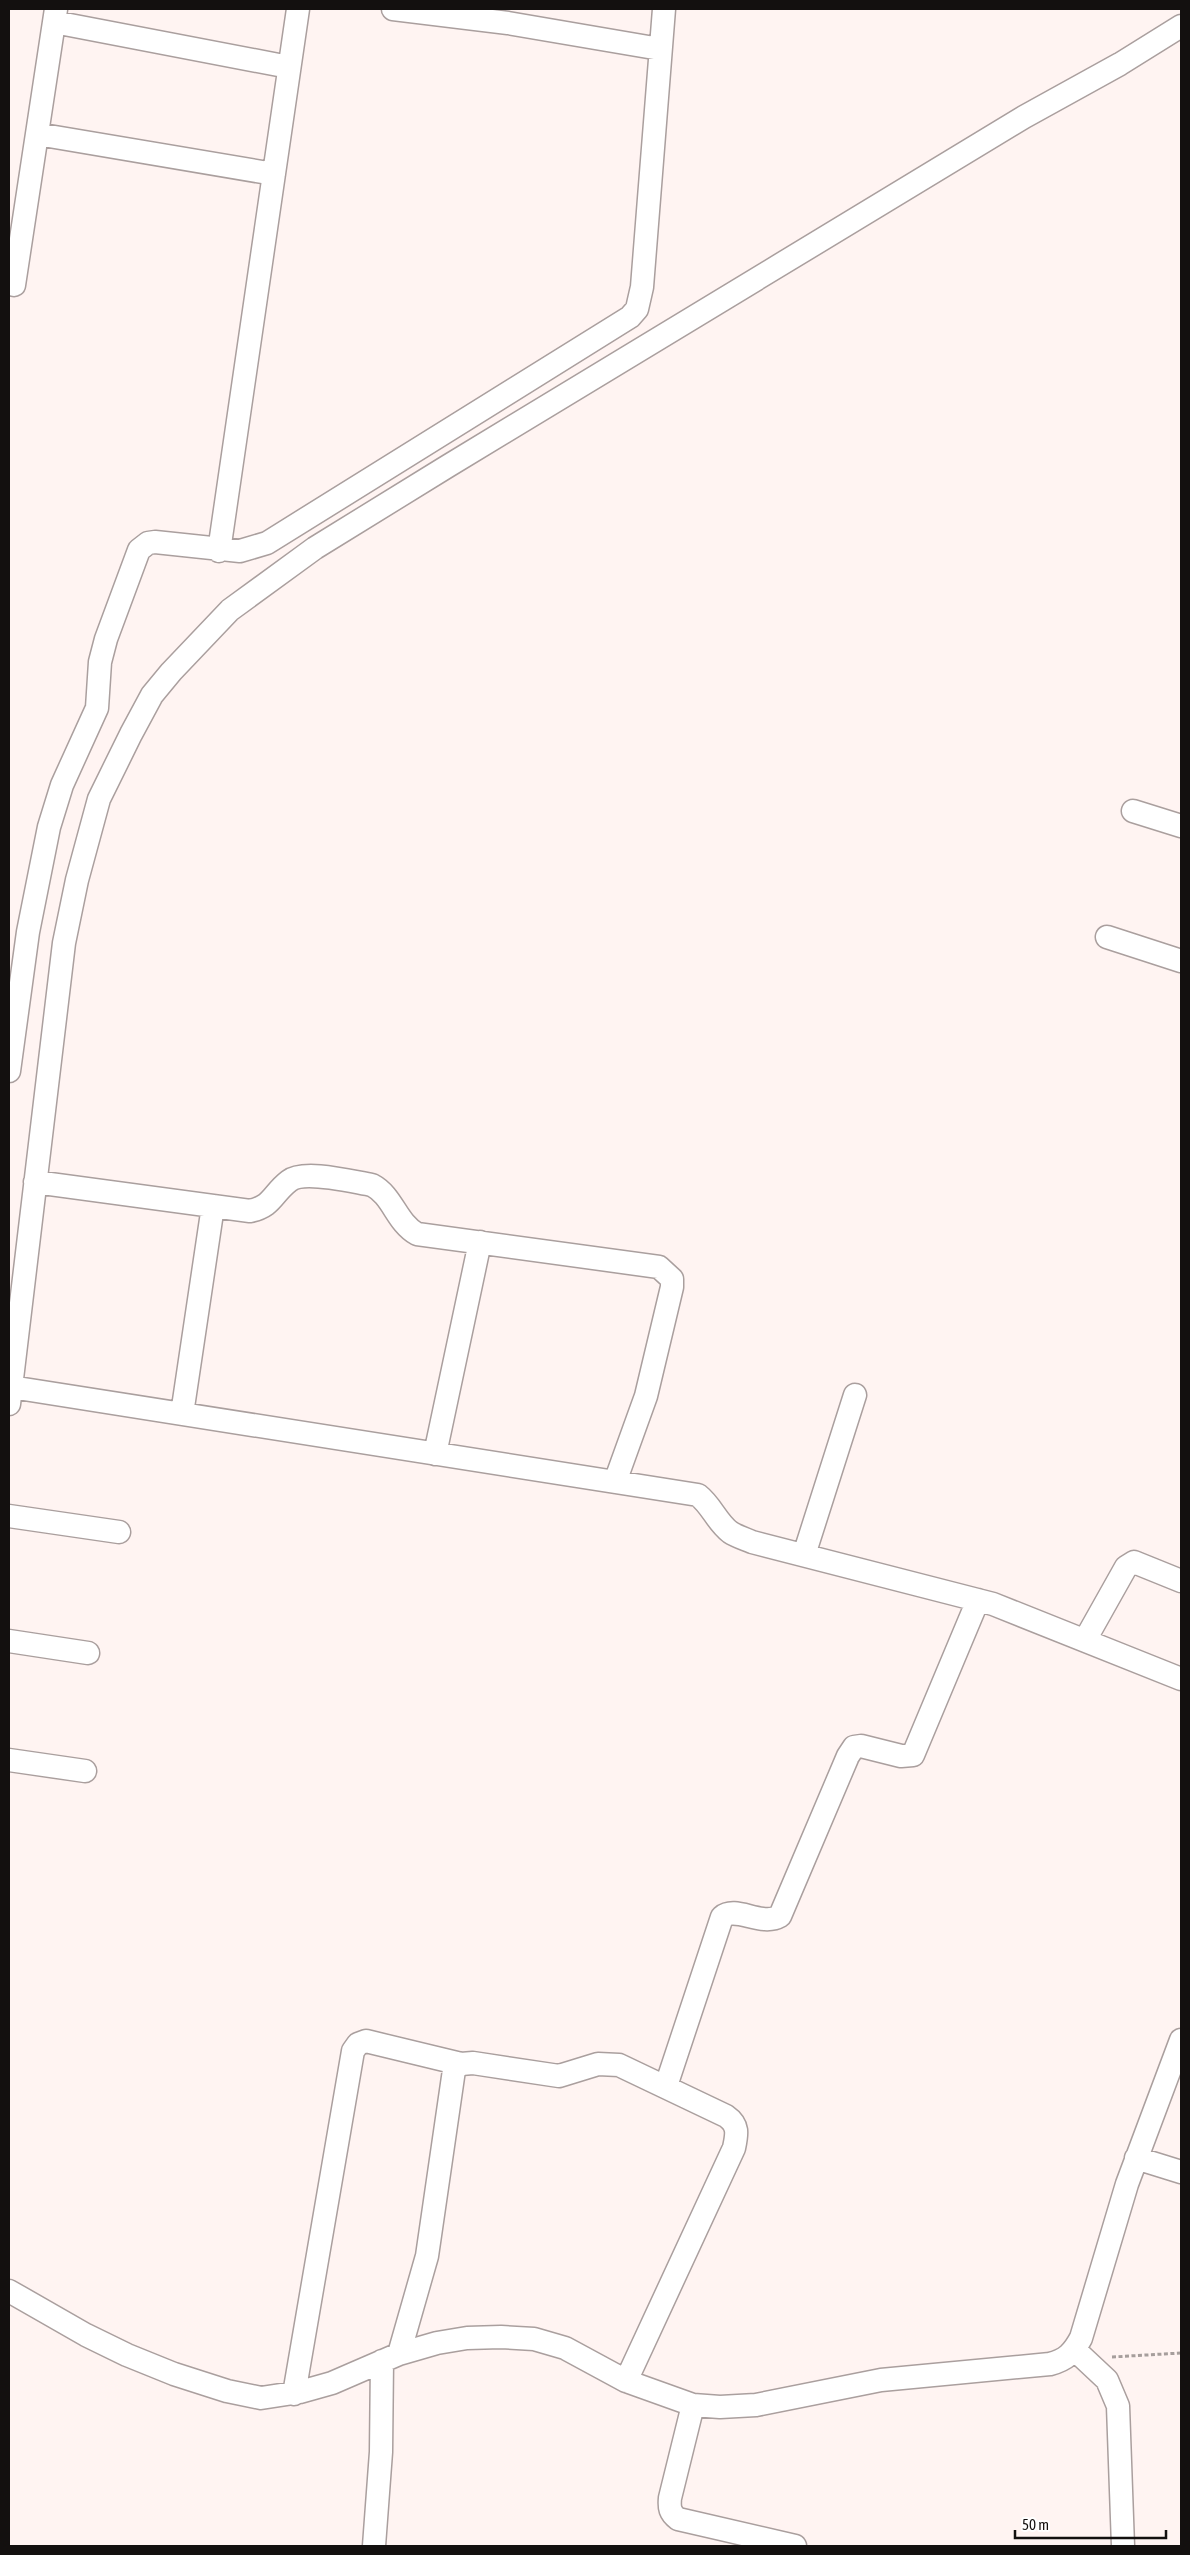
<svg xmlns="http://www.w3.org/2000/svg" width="1190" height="2555" font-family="'Asap Condensed',sans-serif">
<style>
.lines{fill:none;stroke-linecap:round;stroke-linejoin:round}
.minor-casing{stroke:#aa9f9e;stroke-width:25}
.path{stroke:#a69e9c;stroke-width:3;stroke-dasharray:4 2.5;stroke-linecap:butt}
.minor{stroke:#fff;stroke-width:22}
</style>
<rect width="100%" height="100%" fill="#fff4f2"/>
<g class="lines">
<g class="minor-casing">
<path id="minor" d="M393 9 508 23 660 49
M54 22 289 67
M37 134 274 174
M14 285 56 9
M219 551 298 9
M1133 811 1181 826
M1107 937 1181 961
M9 1071 28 932 49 827 62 785 97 708 100 662 106 639 139 550 148 543 155 542 240 551 267 543 630 317 637 309 642 287 664 9
M35 1182 250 1211C273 1206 272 1194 289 1181 304 1169 353 1182 372 1185 393 1196 396 1222 417 1234L659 1267 672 1279V1287L646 1396 615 1482
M11 1387 698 1495C712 1506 716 1521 730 1532 736 1536 745 1539 752 1542L993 1604 1181 1679
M9 1404 64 943 77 880 99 799 131 734 152 695 171 672 230 610 315 548 448 466 1024 117 1120 64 1181 26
M182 1414 213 1206
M435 1454 480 1242
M9 1516 119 1532
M804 1555 855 1395
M1085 1640 1126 1567 1134 1562 1181 1581
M9 1641 88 1653
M9 1760 85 1771
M666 2086 722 1917C736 1905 761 1927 780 1916L848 1756 854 1747 861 1746 901 1756 913 1755 978 1600
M1136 2158 1181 2172
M9 2291 86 2335 127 2355 174 2374 227 2391 261 2398 300 2392 332 2383 399 2354 437 2343 467 2338 501 2337 534 2339 565 2348 626 2381 693 2405 720 2407 756 2405 881 2380 1050 2364C1066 2360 1073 2353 1081 2338L1127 2184 1181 2040
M1075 2350 1107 2380 1118 2406 1123 2546
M399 2354 427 2256 454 2070 461 2064 473 2063 559 2076 598 2064 619 2065 726 2116C739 2125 737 2134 734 2148L626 2381
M294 2394 353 2051 358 2044 366 2041 461 2064
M693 2405 670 2498C669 2508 670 2513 678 2519L795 2546
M374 2546 381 2452 382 2361"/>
</g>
<path class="path" d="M1112 2357 1181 2353"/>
<use href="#minor" class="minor"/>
</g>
<rect width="1190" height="2555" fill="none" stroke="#13100f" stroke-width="20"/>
<path d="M1015 2530v8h151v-8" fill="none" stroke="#13100f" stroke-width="2.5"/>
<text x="1022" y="2530" font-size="15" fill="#13100f" stroke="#ffffff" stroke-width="4" paint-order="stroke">50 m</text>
</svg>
